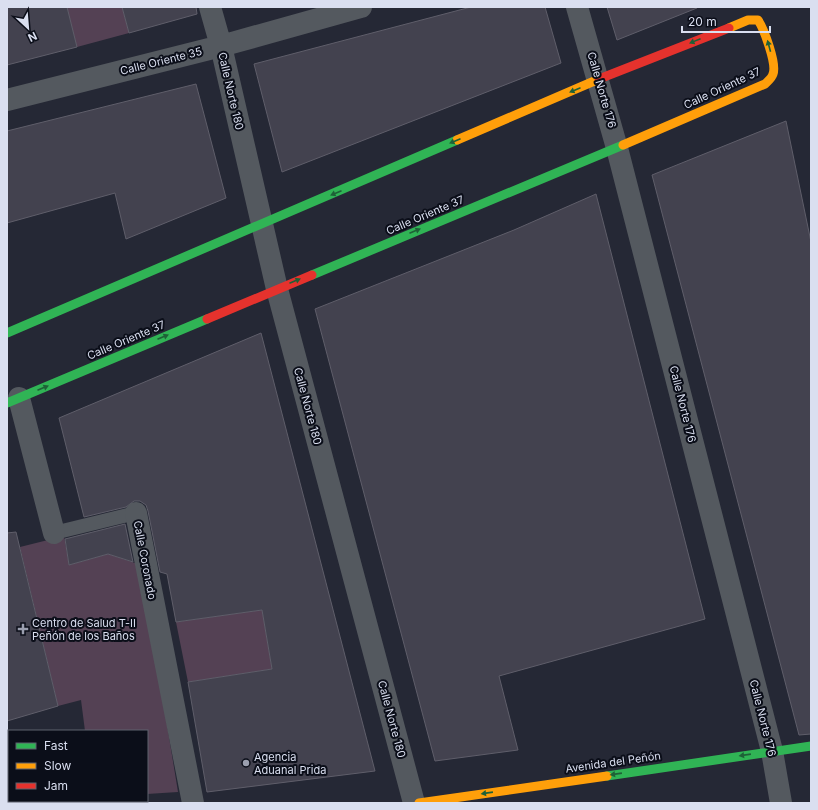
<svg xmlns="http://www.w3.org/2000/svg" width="818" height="810" font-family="Inter,sans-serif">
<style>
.green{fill:#544154}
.building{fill:#43424f;stroke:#5f5e6a}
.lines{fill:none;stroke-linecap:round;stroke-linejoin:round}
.lane{stroke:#54595f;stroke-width:14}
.street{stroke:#54595f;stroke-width:22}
.fast{stroke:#30b455;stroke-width:9}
.slow{stroke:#ff9f0a;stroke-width:9}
.jam{stroke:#e5322d;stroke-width:9}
.oneway{fill:#1e6137}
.poi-dot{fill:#9b9faf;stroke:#0b0e19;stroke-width:1.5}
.labels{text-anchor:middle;stroke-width:4;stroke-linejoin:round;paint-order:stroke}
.street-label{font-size:11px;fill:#dadff0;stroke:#0b0e19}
.poi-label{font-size:11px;fill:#dadff0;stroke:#0b0e19;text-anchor:start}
</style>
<rect width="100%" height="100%" fill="#252835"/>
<path class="green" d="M67 7H122L129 33 77 47Z
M64 536 69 565 108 554 141 565 178 792 147 794V731H85L81 700 58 706 20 547Z
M262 610 272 669 188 682 176 622Z"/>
<path class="building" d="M7 7H67L77 47 7 65Z
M122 7H196L197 14 129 33Z
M471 7H545L561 63 282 172 254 64Z
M607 7H696L697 8 617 40Z
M196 84 226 198 126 239 115 193 7 223V131Z
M786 121 811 242V734L799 735 652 175Z
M596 194 705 619 499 676 518 750 435 761 315 309 514 230Z
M261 333 375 771 207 792 188 682 272 669 262 610 176 622 167 574 160 572 148 511 146 505 140 501H134L126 507 84 517 59 418Z
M125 524 133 562 108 554 69 565 65 539Z
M16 532 58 706 7 721V533Z"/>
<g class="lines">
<path class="lane" d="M54 533 136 513"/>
<path class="street" d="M210 7 221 46 277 289 414 803
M577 7 617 148 772 751 781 803
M7 100 221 46 361 7
M19 398 54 533
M136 513 193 803"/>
<path class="fast" d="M312 275 623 145
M7 333 457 140
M7 403 207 319
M607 776 811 746"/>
<path class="slow" d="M457 140 599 79
M623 145 765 84C768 81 772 78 773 74 777 64 764 29 758 20H748L729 28
M419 803 607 776"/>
<path class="jam" d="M599 79 729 28
M207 319 312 275"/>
</g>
<defs><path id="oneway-solid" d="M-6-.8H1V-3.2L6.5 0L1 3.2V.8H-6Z"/></defs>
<g class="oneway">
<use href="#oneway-solid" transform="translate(695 41) rotate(158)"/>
<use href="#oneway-solid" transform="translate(769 46) rotate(-105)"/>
<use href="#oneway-solid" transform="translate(575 90) rotate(157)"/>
<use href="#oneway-solid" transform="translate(455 141) rotate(157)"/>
<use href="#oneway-solid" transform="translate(336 193) rotate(157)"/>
<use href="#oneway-solid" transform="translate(415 231) rotate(-23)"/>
<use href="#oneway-solid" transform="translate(295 281) rotate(-23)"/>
<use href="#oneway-solid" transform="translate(163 337) rotate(-23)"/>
<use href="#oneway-solid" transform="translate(43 388) rotate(-23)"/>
<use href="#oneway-solid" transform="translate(745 755) rotate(172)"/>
<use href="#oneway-solid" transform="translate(616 774) rotate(172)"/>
<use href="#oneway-solid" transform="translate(487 793) rotate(172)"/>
</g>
<g class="poi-dot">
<path d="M21 623h4v4h4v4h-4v4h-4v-4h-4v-4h4z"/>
<circle cx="246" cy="763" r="4"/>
</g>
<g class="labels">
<g class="street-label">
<text transform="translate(161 61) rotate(-14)" y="4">Calle Oriente 35</text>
<text transform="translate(722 88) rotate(-25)" y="4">Calle Oriente 37</text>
<text transform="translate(602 90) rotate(74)" y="4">Calle Norte 176</text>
<text transform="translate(231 91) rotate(77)" y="4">Calle Norte 180</text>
<text transform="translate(425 215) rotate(-23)" y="4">Calle Oriente 37</text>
<text transform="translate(126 340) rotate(-23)" y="4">Calle Oriente 37</text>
<text transform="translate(683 404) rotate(76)" y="4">Calle Norte 176</text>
<text transform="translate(308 406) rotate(75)" y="4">Calle Norte 180</text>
<text transform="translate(145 560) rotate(79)" y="4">Calle Coronado</text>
<text transform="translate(763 718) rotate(76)" y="4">Calle Norte 176</text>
<text transform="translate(392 719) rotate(75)" y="4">Calle Norte 180</text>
<text transform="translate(613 762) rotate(-8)" y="4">Avenida del Peñón</text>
</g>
<g class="poi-label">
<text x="32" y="627">Centro de Salud T-II<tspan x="32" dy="13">Peñón de los Baños</tspan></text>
<text x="254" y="761">Agencia<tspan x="254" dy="13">Aduanal Prida</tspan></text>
</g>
</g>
<rect width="818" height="810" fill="none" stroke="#dadff0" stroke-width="16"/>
<rect x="8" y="730" width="140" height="72" fill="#0b0e19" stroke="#5e626f"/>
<rect x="16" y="743" width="20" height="6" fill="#30b455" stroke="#5e626f"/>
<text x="44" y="750" font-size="12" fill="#dadff0">Fast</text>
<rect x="16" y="763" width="20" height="6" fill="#ff9f0a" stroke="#5e626f"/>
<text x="44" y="770" font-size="12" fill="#dadff0">Slow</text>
<rect x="16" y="783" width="20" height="6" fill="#e5322d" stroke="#5e626f"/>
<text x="44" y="790" font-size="12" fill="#dadff0">Jam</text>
<g transform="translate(28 28) rotate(154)" stroke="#0b0e19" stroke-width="3" paint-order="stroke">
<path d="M0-3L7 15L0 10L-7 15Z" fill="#dadff0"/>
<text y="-6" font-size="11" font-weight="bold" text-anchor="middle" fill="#dadff0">N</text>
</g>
<path d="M682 26v6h88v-6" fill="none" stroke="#dadff0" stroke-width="2"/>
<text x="688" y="26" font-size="12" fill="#dadff0" stroke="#0b0e19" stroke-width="3" paint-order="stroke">20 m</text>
</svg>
